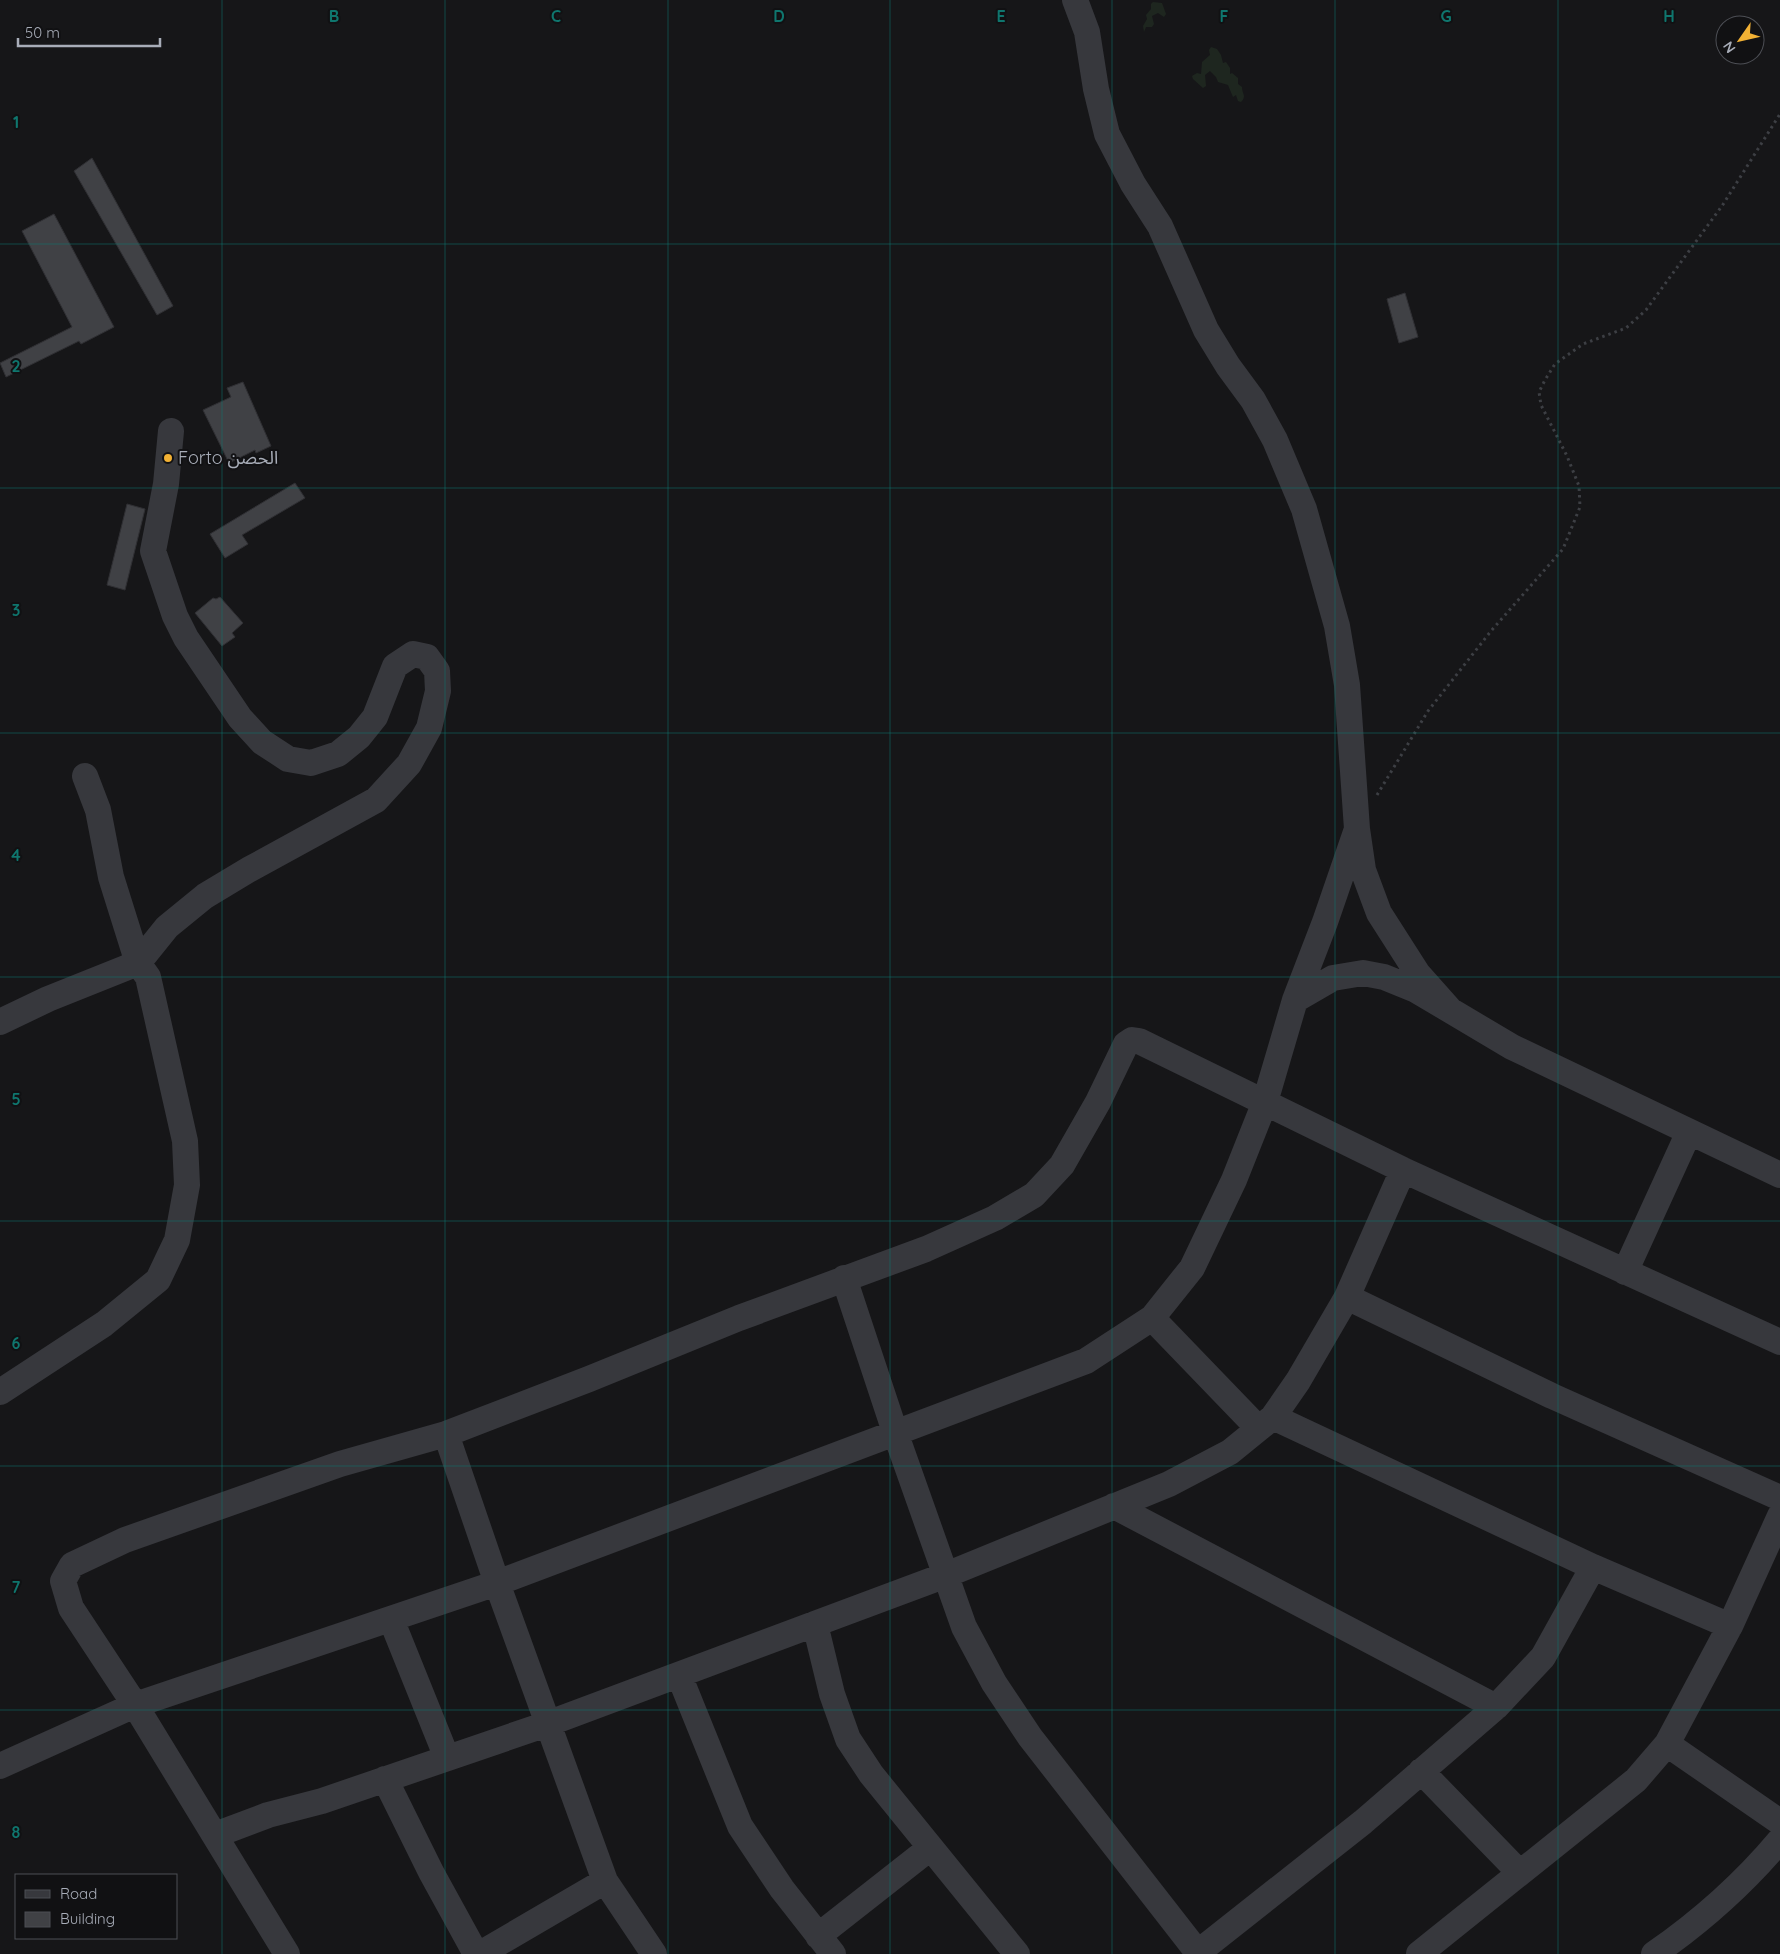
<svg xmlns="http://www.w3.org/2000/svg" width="1780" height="1954" font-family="Quicksand,'Noto Sans Arabic',sans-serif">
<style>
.green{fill:#1e261f}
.building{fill:#404145;stroke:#303034}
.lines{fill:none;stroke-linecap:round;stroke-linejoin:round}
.path{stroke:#3d3f44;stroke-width:3;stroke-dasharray:2.5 4;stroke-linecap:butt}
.minor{stroke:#37383d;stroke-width:26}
.grid{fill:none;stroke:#0f766e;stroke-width:1;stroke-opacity:0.55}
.poi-dot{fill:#f2b134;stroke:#111113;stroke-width:2}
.labels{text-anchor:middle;stroke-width:4;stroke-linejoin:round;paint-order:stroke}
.poi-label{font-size:18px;fill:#a8adb8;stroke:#111113;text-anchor:start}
.grid-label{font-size:16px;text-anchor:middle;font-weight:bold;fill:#0f766e;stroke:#111113;stroke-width:4;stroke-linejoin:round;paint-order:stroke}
</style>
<rect width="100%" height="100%" fill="#161618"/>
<path class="green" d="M1153 2 1162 3 1166 14 1164 17 1158 13 1152 16 1154 24 1152 27H1146L1144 32 1143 26 1147 19 1146 15 1151 9V4Z
M1211 47 1217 49 1221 55 1223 63 1226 62 1230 68V74L1232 73 1238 78V84L1242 87C1242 94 1247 96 1241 102L1238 101 1236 95 1233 97 1228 85 1218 82 1216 77 1210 71 1205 75 1206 86 1203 88 1193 79 1192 76 1197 73 1201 74 1202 62 1210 55 1209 50Z"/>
<path class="building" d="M92 158 173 306 157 315 74 171Z
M54 214 114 327 81 344 79 341 6 377 0 363 72 327 22 231Z
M1405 293 1418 337 1399 343 1387 299Z
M243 382 271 446 256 453 255 450 229 463 203 410 231 397 227 388Z
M295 483 305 498 242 535 248 544 225 558 210 534Z
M127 504 145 509 125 590 107 585Z
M220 597 243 623 232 633 235 637 222 646 195 613 213 598 216 599Z"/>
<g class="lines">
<path class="path" d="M1377 795 1428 711 1491 631 1563 549 1580 507 1579 486 1567 456 1541 405 1539 392 1545 380 1555 364 1583 344 1626 328 1646 310 1722 206 1780 114"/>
<path class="minor" d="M1075 0 1087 32 1096 89 1107 134 1133 184 1160 226 1206 330 1228 366 1253 400 1275 440 1304 509 1337 626 1347 685 1357 829 1363 870 1379 913 1418 974 1450 1010
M1295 1000 1333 978 1363 973 1384 977 1416 990 1512 1047 1780 1175
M0 1022 48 999 138 963 111 877 98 810 85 776
M1625 1272 1689 1132
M844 1278 895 1432 964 1627 994 1683 1030 1737 1199 1954
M1347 1297 1552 1396 1780 1498
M1152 1318 1258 1428
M0 1392 104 1324 158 1280 177 1240 187 1185 185 1141 148 977 138 963 167 927 205 896 250 869 376 800 409 764 429 728 438 691 437 671 427 657 413 654 395 666 375 717 359 737 338 754 311 763 288 759 262 742 240 718 186 638 175 616 153 551 166 484 171 431
M1273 1417 1593 1567 1730 1626
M446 1434 497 1583 605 1881 654 1954
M1114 1506 1496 1707
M391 1619 447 1758
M815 1624 832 1694 848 1739 871 1774 1017 1954
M679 1675 740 1826 782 1889 833 1954
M1667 1744 1780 1822
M0 1766 135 1705 497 1583 1086 1361 1152 1318 1192 1268 1234 1180 1265 1102 1295 1000 1325 922 1357 829
M1421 1771 1520 1873
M385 1779 431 1872 476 1954
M215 1835 268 1815 322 1801 547 1724 946 1575 1169 1484 1230 1452 1273 1417 1298 1381 1347 1297 1403 1170
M818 1936 930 1848
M287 1954 135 1705 71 1608 63 1581 72 1565 125 1540 340 1464 446 1434 589 1379 739 1318 926 1249 995 1218 1034 1195 1062 1165 1098 1102 1126 1044 1132 1040 1139 1041 1403 1170 1780 1342
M480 1954 605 1881
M1196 1954 1363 1822 1496 1707 1543 1657 1593 1567
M1419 1954 1636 1780 1667 1744 1730 1626 1780 1516
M1654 1954C1700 1922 1744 1883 1780 1840"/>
</g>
<path class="grid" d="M222 0V1954M445 0V1954M668 0V1954M890 0V1954M1112 0V1954M1335 0V1954M1558 0V1954M0 244H1780M0 488H1780M0 733H1780M0 977H1780M0 1221H1780M0 1466H1780M0 1710H1780"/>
<circle class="poi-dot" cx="168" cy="458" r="5"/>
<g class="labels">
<g class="poi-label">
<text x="178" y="464">Forto الحصن</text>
</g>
</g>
<g class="grid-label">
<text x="334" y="22">B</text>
<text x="556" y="22">C</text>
<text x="779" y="22">D</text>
<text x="1001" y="22">E</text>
<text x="1224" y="22">F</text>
<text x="1446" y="22">G</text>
<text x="1669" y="22">H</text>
<text x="16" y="128">1</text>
<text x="16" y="372">2</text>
<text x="16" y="616">3</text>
<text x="16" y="861">4</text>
<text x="16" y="1105">5</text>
<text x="16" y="1349">6</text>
<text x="16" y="1593">7</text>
<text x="16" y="1838">8</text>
</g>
<rect x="15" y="1874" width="162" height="65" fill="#111113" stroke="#4d4f55"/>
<rect x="25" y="1890" width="25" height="8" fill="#37383d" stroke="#4d4f55"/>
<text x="60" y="1899" font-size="15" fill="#a8adb8">Road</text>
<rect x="25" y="1912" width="25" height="15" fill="#404145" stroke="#4d4f55"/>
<text x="60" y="1924" font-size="15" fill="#a8adb8">Building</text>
<g transform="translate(1740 40) rotate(236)"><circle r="24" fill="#111113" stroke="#4d4f55"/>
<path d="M0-4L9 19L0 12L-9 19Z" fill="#f2b134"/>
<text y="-8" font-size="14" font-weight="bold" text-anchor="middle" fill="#a8adb8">N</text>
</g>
<path d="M18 38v8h142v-8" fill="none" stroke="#a8adb8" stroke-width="2.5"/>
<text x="25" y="38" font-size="15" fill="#a8adb8" stroke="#111113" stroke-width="4" paint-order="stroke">50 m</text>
</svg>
